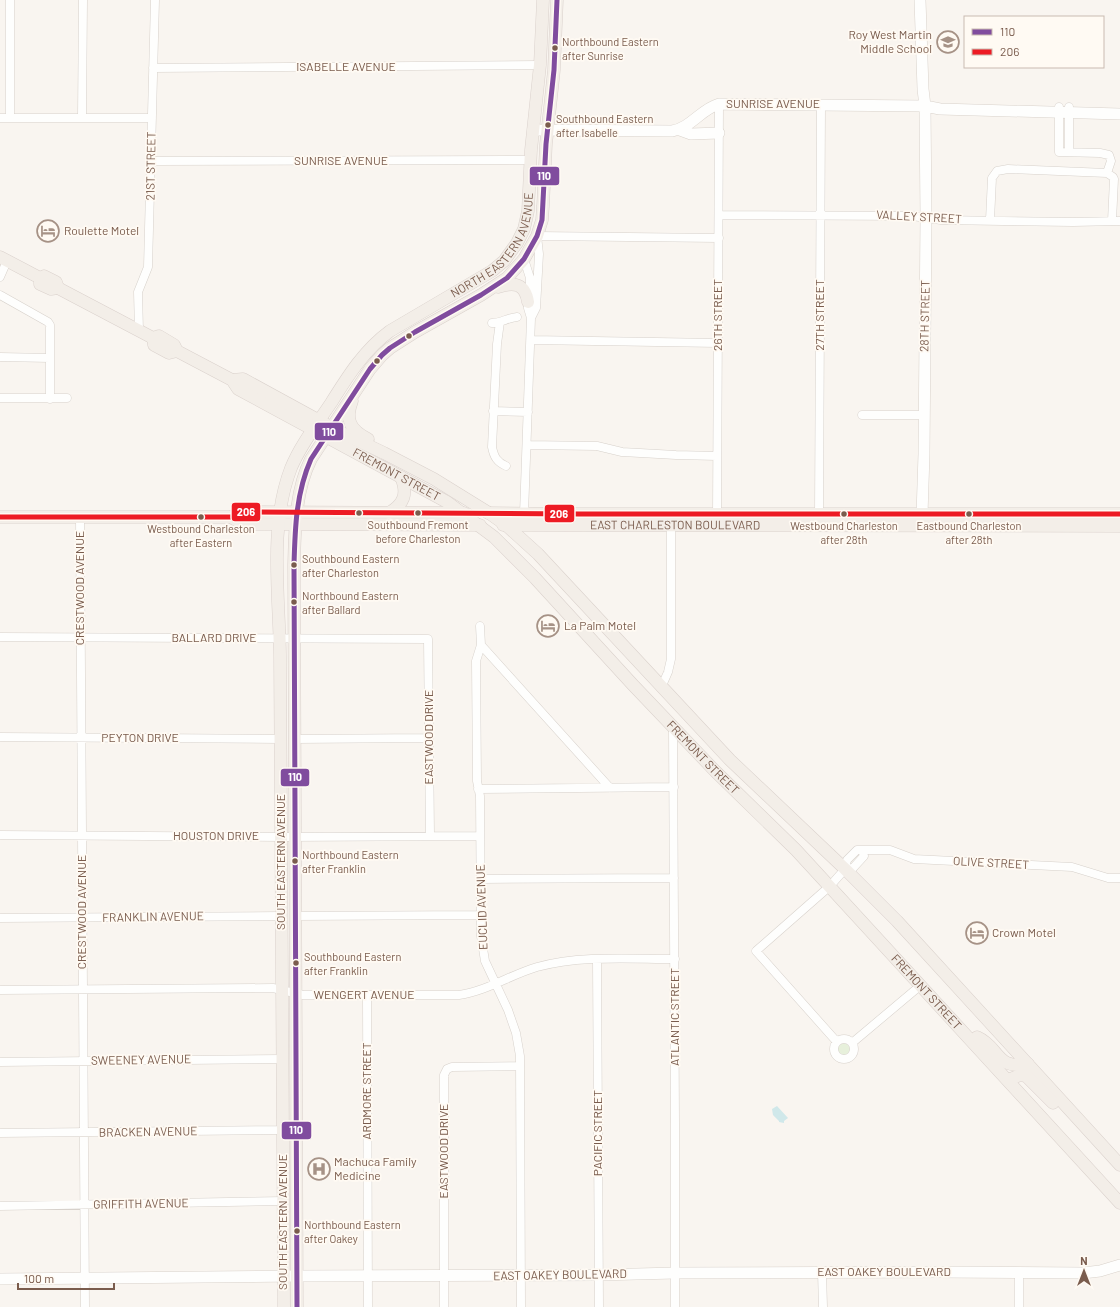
<svg xmlns="http://www.w3.org/2000/svg" width="1120" height="1307" font-family="Barlow,sans-serif">
<style>
.green{fill:#e7f0db}
.water{fill:#d0e8ea}
.lines{fill:none;stroke-linecap:round;stroke-linejoin:round}
.street-casing{stroke:#d7d1cb;stroke-width:9}
.secondary-casing{stroke:#d9d2cb;stroke-width:12}
.primary-casing{stroke:#dad1cc;stroke-width:13}
.street{stroke:#fefefd;stroke-width:8}
.secondary{stroke:#fefefd;stroke-width:11}
.primary{stroke:#f3eee8;stroke-width:12}
.bus-1-casing{stroke:#fffaf3;stroke-width:8}
.bus-2-casing{stroke:#fffaf3;stroke-width:8}
.bus-1{stroke:#804c9e;stroke-width:5}
.bus-2{stroke:#ed1b24;stroke-width:5}
.bus-dot{fill:#7a5c4d;stroke:#fffaf3;stroke-width:1.5}
.labels{text-anchor:middle;stroke-width:3.5;stroke-linejoin:round;paint-order:stroke}
.bus-label{font-size:11px;fill:#7a5c4d;stroke:#fffaf3;text-anchor:start}
.poi-label{font-size:12px;fill:#7a5c4d;stroke:#fffaf3;text-anchor:start}
.street-label{font-size:12px;fill:#7a5c4d;stroke:#fffaf3}
.line-badge{stroke:#fffaf3;stroke-width:1.5}
.badge-label{font-size:11px;text-anchor:middle;font-weight:bold;fill:#fff}
</style>
<rect width="100%" height="100%" fill="#f9f5f0"/>
<path class="green" d="M834 1052a9 9 0 1 1 18 0a9 9 0 1 1-18 0Z"/>
<path class="water" d="M777 1106 788 1118 784 1121V1123L779 1122V1121L773 1115 772 1109Z"/>
<g class="lines">
<g class="street-casing">
<path id="street" d="M153 68 540 65
M1059 107V152L1100 153 1109 155 1111 161 1107 173
M0 118H152
M10 118V0
M82 118 83 0
M1069 152V107
M151 161 530 160
M719 215 912 216 941 220 1073 222 1120 221
M990 220 992 178 997 171 1008 169 1107 173 1113 177 1114 179 1112 221
M524 259 530 278V297L528 302V308L531 318 524 514
M0 277 7 261
M0 295 48 322 50 325V399
M531 318 536 308 539 254 537 236 719 238
M500 322 497 344 492 447C494 457 497 462 506 466
M492 323C501 323 507 318 517 317
M139 331 138 292 148 267 155 0
M531 340 718 343
M0 357 50 358
M0 398H67
M493 411 528 412
M862 415H925
M527 445 597 446 622 452 676 455 717 456
M80 517 85 1307
M819 518 821 105
M717 519 719 104
M480 626 481 645 476 661 477 781 480 796 481 936 485 961 508 1010 516 1033 520 1056 521 1307
M0 637 428 639 430 836
M481 645 610 788
M661 688 668 672 671 659V526
M673 728 675 1123V1307
M0 737 280 739
M294 739 429 738
M478 789 674 787
M0 835 281 837 480 836
M845 869 853 868 864 856 862 850
M480 879 674 878
M295 916 481 915
M0 918 281 916
M597 959 599 1307
M0 990 273 988 303 995H459C487 991 510 975 537 967 581 955 629 959 675 959
M367 995 368 1307
M834 1049a10 10 0 1 1 20 0a10 10 0 1 1-20 0Z
M837 1042 756 951 830 886 845 869 847 860 857 850H890L914 859 1072 867 1108 878H1120
M852 1043 921 985
M0 1062 282 1059
M0 1133 283 1130 296 1128
M0 1206 283 1201
M822 1272 823 1307
M444 1307V1075L447 1069 452 1067 520 1066
M1019 1307V1272"/>
</g>
<g class="secondary-casing">
<path id="secondary" d="M920 0 923 89 925 106 926 218 924 454 922 515 920 521
M533 130 672 131C691 128 701 109 719 104L925 106 940 109 1120 114
M680 130 691 134 719 133
M0 1279 297 1276 598 1275 675 1273 939 1272 1083 1273 1100 1271 1120 1265"/>
</g>
<g class="primary-casing">
<g id="primary">
<path d="M0 257 40 278 44 276 56 282 58 288"/>
<path id="s1" d="M40 278V284L51 289 58 288 153 338 159 336 174 345 177 351 232 380 238 389 447 502 494 537 535 578 633 685 715 771 796 850 1120 1203"/>
<path d="M498 287C514 282 525 283 528 302"/>
<path d="M153 338 154 345 169 353 177 351"/>
<path d="M232 380 243 379 340 432 384 453 434 479 489 513 506 525 538 554 730 760 845 869 897 921 1120 1165"/>
<path d="M352 401C345 420 350 430 368 439"/>
<path d="M389 513C404 504 408 494 401 477"/>
<path d="M488 513 580 514H1120"/>
<path d="M0 517H231L242 512 464 513"/>
<path d="M231 517 242 524 480 525"/>
<path id="s2" d="M503 525 1120 526"/>
<path d="M977 1037C1000 1047 995 1070 1028 1064"/>
<path d="M1008 1080 1020 1075 1026 1076 1053 1103"/>
<path id="s3" d="M284 1307 280 654C279 593 269 525 291 468 301 444 317 424 331 403 348 376 364 350 390 331L492 271 504 261 517 243 524 229 528 211 531 150 540 65 543 0"/>
<path d="M297 1307 294 565C295 529 295 491 311 459L370 369 382 355 390 348 415 332 481 295 507 278 524 259 537 236 542 220 543 206 546 144 554 70 557 0"/>
</g>
</g>
<use href="#street" class="street"/>
<use href="#secondary" class="secondary"/>
<use href="#primary" class="primary"/>
<g class="bus-1-casing">
<path id="bus-1" d="M297 1307 294 565C295 528 296 493 311 459L370 369 382 355 390 348 415 332 481 295 507 278 524 259 537 236 542 220 546 144 554 70 557 0"/>
</g>
<g class="bus-2-casing">
<path id="bus-2" d="M0 517H231L242 512 580 514H1120"/>
</g>
<use href="#bus-1" class="bus-1"/>
<use href="#bus-2" class="bus-2"/>
</g>
<defs>
<g id="school-ring" transform="scale(1.15)"><circle r="9.5" fill="#fffaf3" stroke="#a69286" stroke-width="1.5"/><path d="M0-5L7-2L0 1L-7-2ZM-4 1L0 2.5L4 1V4Q0 6-4 4Z" fill="#a69286"/></g>
<g id="hotel-ring" transform="scale(1.15)"><circle r="9.5" fill="#fffaf3" stroke="#a69286" stroke-width="1.5"/><path d="M-6-4.5h1.5V1H6V5H4.5V3h-9V5H-6ZM-4 0a1.8 1.8 0 1 1 3.6 0ZM.5 0V-2.5h3Q6-2.5 6 0Z" fill="#a69286"/></g>
<g id="hospital-ring" transform="scale(1.15)"><circle r="9.5" fill="#fffaf3" stroke="#a69286" stroke-width="1.5"/><path d="M-5-5h3v3.5h4V-5h3V5h-3V1.5h-4V5h-3Z" fill="#a69286"/></g>
</defs>
<g fill-rule="evenodd">
<use href="#school-ring" x="948" y="42"/>
<use href="#hotel-ring" x="48" y="231"/>
<use href="#hotel-ring" x="548" y="626"/>
<use href="#hotel-ring" x="977" y="933"/>
<use href="#hospital-ring" x="319" y="1169"/>
</g>
<g class="bus-dot">
<circle cx="555" cy="48" r="3.5"/>
<circle cx="548" cy="125" r="3.5"/>
<circle cx="409" cy="336" r="3.5"/>
<circle cx="377" cy="361" r="3.5"/>
<circle cx="359" cy="513" r="3.5"/>
<circle cx="418" cy="513" r="3.5"/>
<circle cx="844" cy="514" r="3.5"/>
<circle cx="969" cy="514" r="3.5"/>
<circle cx="201" cy="517" r="3.5"/>
<circle cx="294" cy="565" r="3.5"/>
<circle cx="294" cy="602" r="3.5"/>
<circle cx="295" cy="861" r="3.5"/>
<circle cx="296" cy="963" r="3.5"/>
<circle cx="297" cy="1231" r="3.5"/>
</g>
<g class="labels">
<g class="bus-label">
<text x="562" y="46">Northbound Eastern<tspan x="562" dy="14">after Sunrise</tspan></text>
<text x="556" y="123">Southbound Eastern<tspan x="556" dy="14">after Isabelle</tspan></text>
<text x="418" y="529" text-anchor="middle">Southbound Fremont<tspan x="418" dy="14">before Charleston</tspan></text>
<text x="844" y="530" text-anchor="middle">Westbound Charleston<tspan x="844" dy="14">after 28th</tspan></text>
<text x="969" y="530" text-anchor="middle">Eastbound Charleston<tspan x="969" dy="14">after 28th</tspan></text>
<text x="201" y="533" text-anchor="middle">Westbound Charleston<tspan x="201" dy="14">after Eastern</tspan></text>
<text x="302" y="563">Southbound Eastern<tspan x="302" dy="14">after Charleston</tspan></text>
<text x="302" y="600">Northbound Eastern<tspan x="302" dy="14">after Ballard</tspan></text>
<text x="302" y="859">Northbound Eastern<tspan x="302" dy="14">after Franklin</tspan></text>
<text x="304" y="961">Southbound Eastern<tspan x="304" dy="14">after Franklin</tspan></text>
<text x="304" y="1229">Northbound Eastern<tspan x="304" dy="14">after Oakey</tspan></text>
</g>
<g class="poi-label">
<text x="932" y="39" text-anchor="end">Roy West Martin<tspan x="932" dy="14">Middle School</tspan></text>
<text x="64" y="235">Roulette Motel</text>
<text x="564" y="630">La Palm Motel</text>
<text x="992" y="937">Crown Motel</text>
<text x="334" y="1166">Machuca Family<tspan x="334" dy="14">Medicine</tspan></text>
</g>
<g class="street-label">
<text x="346" y="71">ISABELLE AVENUE</text>
<text x="773" y="108">SUNRISE AVENUE</text>
<text x="341" y="165">SUNRISE AVENUE</text>
<text transform="translate(151 166) rotate(-89)" y="4">21ST STREET</text>
<text transform="translate(919 217) rotate(3)" y="4">VALLEY STREET</text>
<text dy="4" stroke="none"><textPath href="#s3" startOffset="1151">NORTH EASTERN AVENUE</textPath></text>
<text transform="translate(718 315) rotate(-90)" y="4">26TH STREET</text>
<text transform="translate(820 315) rotate(-90)" y="4">27TH STREET</text>
<text transform="translate(925 316) rotate(-89)" y="4">28TH STREET</text>
<text dy="4" stroke="none"><textPath href="#s1" startOffset="416">FREMONT STREET</textPath></text>
<text dy="4" stroke="none"><textPath href="#s2" startOffset="172">EAST CHARLESTON BOULEVARD</textPath></text>
<text transform="translate(80 588) rotate(-90)" y="4">CRESTWOOD AVENUE</text>
<text x="214" y="642">BALLARD DRIVE</text>
<text transform="translate(429 737) rotate(-90)" y="4">EASTWOOD DRIVE</text>
<text x="140" y="742">PEYTON DRIVE</text>
<text dy="4" stroke="none"><textPath href="#s1" startOffset="836">FREMONT STREET</textPath></text>
<text x="216" y="840">HOUSTON DRIVE</text>
<text transform="translate(281 862) rotate(-90)" y="4">SOUTH EASTERN AVENUE</text>
<text transform="translate(991 863) rotate(3)" y="4">OLIVE STREET</text>
<text transform="translate(482 907) rotate(-92)" y="4">EUCLID AVENUE</text>
<text transform="translate(82 912) rotate(-90)" y="4">CRESTWOOD AVENUE</text>
<text transform="translate(153 917) rotate(-1)" y="4">FRANKLIN AVENUE</text>
<text dy="4" stroke="none"><textPath href="#s1" startOffset="1160">FREMONT STREET</textPath></text>
<text x="364" y="999">WENGERT AVENUE</text>
<text transform="translate(675 1017) rotate(-90)" y="4">ATLANTIC STREET</text>
<text transform="translate(141 1060) rotate(-1)" y="4">SWEENEY AVENUE</text>
<text transform="translate(367 1091) rotate(-90)" y="4">ARDMORE STREET</text>
<text transform="translate(148 1132) rotate(-1)" y="4">BRACKEN AVENUE</text>
<text transform="translate(598 1133) rotate(-90)" y="4">PACIFIC STREET</text>
<text transform="translate(444 1151) rotate(-90)" y="4">EASTWOOD DRIVE</text>
<text transform="translate(141 1204) rotate(-1)" y="4">GRIFFITH AVENUE</text>
<text transform="translate(283 1222) rotate(-90)" y="4">SOUTH EASTERN AVENUE</text>
<text x="884" y="1276">EAST OAKEY BOULEVARD</text>
<text transform="translate(560 1275) rotate(-1)" y="4">EAST OAKEY BOULEVARD</text>
</g>
</g>
<g class="line-badge">
<rect x="529" y="166" width="31" height="20" rx="4" fill="#804c9e"/>
<rect x="314" y="422" width="30" height="19" rx="4" fill="#804c9e"/>
<rect x="231" y="502" width="30" height="20" rx="4" fill="#ed1b24"/>
<rect x="544" y="504" width="31" height="19" rx="4" fill="#ed1b24"/>
<rect x="280" y="768" width="30" height="19" rx="4" fill="#804c9e"/>
<rect x="281" y="1121" width="31" height="19" rx="4" fill="#804c9e"/>
</g>
<g class="badge-label">
<text x="544" y="180">110</text>
<text x="329" y="436">110</text>
<text x="246" y="516">206</text>
<text x="559" y="518">206</text>
<text x="295" y="781">110</text>
<text x="296" y="1134">110</text>
</g>
<rect x="964" y="16" width="140" height="52" fill="#fffaf3" stroke="#cabbb1"/>
<rect x="972" y="29" width="20" height="6" fill="#804c9e" stroke="#cabbb1"/>
<text x="1000" y="36" font-size="12" fill="#7a5c4d">110</text>
<rect x="972" y="49" width="20" height="6" fill="#ed1b24" stroke="#cabbb1"/>
<text x="1000" y="56" font-size="12" fill="#7a5c4d">206</text>
<g transform="translate(1084 1271)" stroke="#fffaf3" stroke-width="3" paint-order="stroke">
<path d="M0-3L7 15L0 10L-7 15Z" fill="#7a5c4d"/>
<text y="-6" font-size="11" font-weight="bold" text-anchor="middle" fill="#7a5c4d">N</text>
</g>
<path d="M18 1283v6h96v-6" fill="none" stroke="#7a5c4d" stroke-width="2"/>
<text x="24" y="1283" font-size="12" fill="#7a5c4d" stroke="#fffaf3" stroke-width="3" paint-order="stroke">100 m</text>
</svg>
